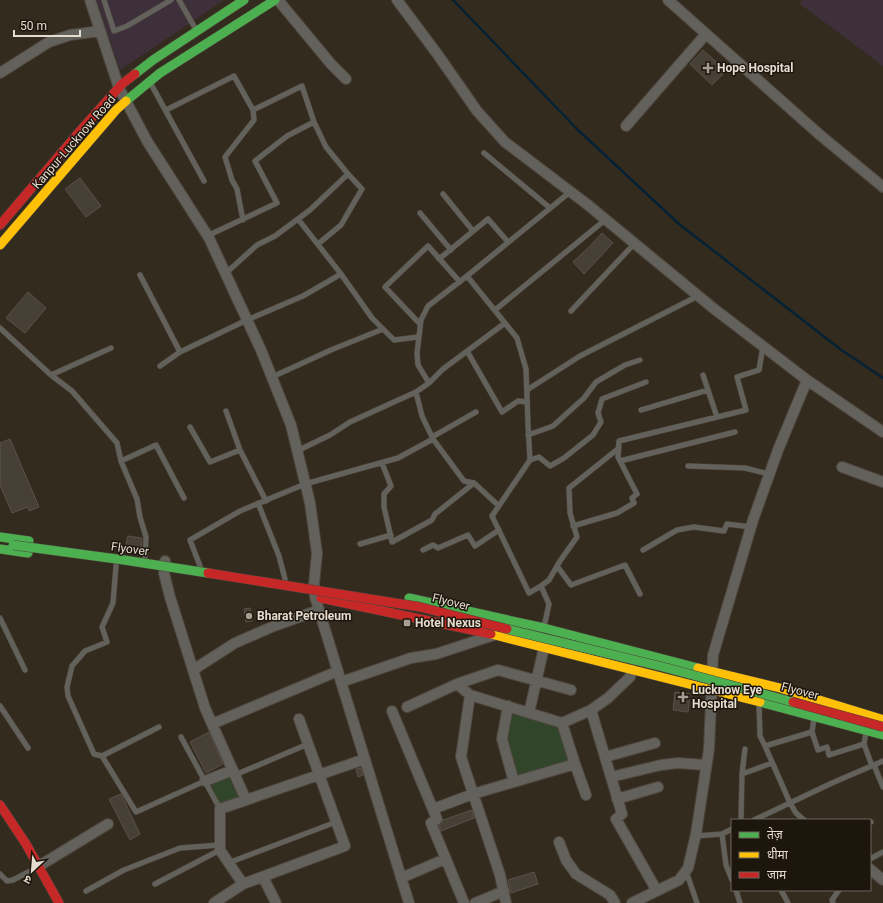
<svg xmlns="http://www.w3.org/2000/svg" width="883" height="903" font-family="Roboto,'Noto Sans Devanagari',sans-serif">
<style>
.education{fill:#3e303a}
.green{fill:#31452b}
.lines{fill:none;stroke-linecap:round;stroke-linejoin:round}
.stream{stroke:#052134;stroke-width:2.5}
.building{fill:#474037;stroke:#5a5249}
.lane-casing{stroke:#4f463d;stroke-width:6}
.street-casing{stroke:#4f463d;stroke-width:12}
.fast-casing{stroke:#4f463d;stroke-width:10}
.slow-casing{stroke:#4f463d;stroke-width:10}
.jam-casing{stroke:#4f463d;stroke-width:10}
.lane{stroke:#62615b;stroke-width:5}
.street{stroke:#62615b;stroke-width:10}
.fast{stroke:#4caf50;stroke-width:9}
.slow{stroke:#ffc107;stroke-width:9}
.jam{stroke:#c62828;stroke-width:9}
.fast-bridge-casing{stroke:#4f463d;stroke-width:10;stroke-linecap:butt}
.jam-bridge-casing{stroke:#4f463d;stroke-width:10;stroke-linecap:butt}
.fast-bridge{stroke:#4caf50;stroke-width:9}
.jam-bridge{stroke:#c62828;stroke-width:9}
.poi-dot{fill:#a79d91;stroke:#1d160d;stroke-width:1.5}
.labels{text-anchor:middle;stroke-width:3;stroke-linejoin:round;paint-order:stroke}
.poi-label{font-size:12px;font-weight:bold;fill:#e5dbce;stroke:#1d160d;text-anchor:start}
.street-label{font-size:12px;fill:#e5dbce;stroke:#1d160d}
</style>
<rect width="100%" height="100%" fill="#342b1f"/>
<path class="education" d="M96 0H224L120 70Z
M802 0H883V66L800 4Z"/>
<path class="green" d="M509 713 559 728 570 763 516 778 506 738Z
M230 774 241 799 221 808 210 783Z"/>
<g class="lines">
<path class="stream" d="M453 0 577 129 679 224 840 349 883 378"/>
</g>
<path class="building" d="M703 50 726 71 712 85 690 64Z
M80 178 101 206 86 217 65 189Z
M602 233 613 243 584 274 573 262 590 246Z
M28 292 46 308 25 333 6 318Z
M10 439 39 507 29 511 28 507 12 513 0 485V443Z
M128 536 142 538 141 552 125 549Z
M250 608 252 621 246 622 244 609Z
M675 692 690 694 688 712 673 710Z
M209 732 223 764 206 773 190 742Z
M361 768 363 775 358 777 356 769Z
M121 794 140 834 130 840 109 799Z
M472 810 474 818 441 831 439 825 442 823 443 820Z
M534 872 538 884 511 893 508 880Z"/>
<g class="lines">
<g class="lane-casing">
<path id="lane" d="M104 0 114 31 127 26 171 0
M179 0 195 28
M151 84 204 181
M166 110 234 76 253 110 302 86 314 122 326 147 348 174 362 189 341 225 318 244
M484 153 550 208
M443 194 473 231
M420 213 451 250
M298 219 341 274
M243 220 237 189 232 180 225 157 254 120 253 110
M207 236 277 203 255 161 287 136 314 122
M439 259 488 219 508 242
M226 273 257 245 275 236 310 210 348 174
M140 275 180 352
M467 276 517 338 526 369 528 425 530 460 492 516 529 593 541 586 549 604 544 627
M495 310 605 220
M571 311 635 243
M420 324 385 287 428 246 460 282
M0 328 51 375 72 391 117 443 121 461 137 499 140 517 146 537 145 558
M467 351 502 412 518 401 527 402
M160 366 180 352 247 320 303 296 341 274 372 318 394 340 418 337
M51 375 111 348
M703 375 717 417
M272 377 331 350 383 329
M429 383 418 365 417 353 421 320 428 306 467 276 570 192
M527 390 580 356 698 296
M416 392 422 416 433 439 464 481 474 483 499 506
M641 410 708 390
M226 411 240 450 266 501
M190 427 210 462 240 450
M528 435 553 426 584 398 596 382 625 365 640 360
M432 437 476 412
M297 451 330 435 350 422 416 392 429 383 443 369 505 323
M530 460 539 457 550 466 564 458 593 435 601 422 598 413 602 399 646 382
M121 461 156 445 184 498
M620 461 735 432
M382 463 391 486 384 494V507L392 542 432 520 435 514 474 483
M688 466 745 468 769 474
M258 503 279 556 285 579
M573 526 617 513 634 503 632 498 637 494 618 457 619 441 746 410 737 377 759 370 763 346
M360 544 391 535
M423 550 433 545 438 548 468 535 475 546 499 530
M643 550 677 530 694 527 724 531 727 524 751 527
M116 566 113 603 102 627 107 642 85 651 72 666 67 687 68 696 94 754 102 756 136 812 205 781
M200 566 190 540 240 511 305 484 398 458 433 439
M557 566 571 585 625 565 640 594
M541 586 549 580 560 561 577 537 570 513 569 488 619 448
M0 618 25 670
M759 703 760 736 765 746 790 803 796 813 804 820
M0 706 28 748
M814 718 812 732 818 750 827 747 829 755 864 744
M866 732 864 744 872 766
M181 737 220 809
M765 746 812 732
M102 756 159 727
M874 765 883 787
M742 774 772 763
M235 775 308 744
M741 820 742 774 745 749
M754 820 832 783 883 761
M870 822H871
M722 834 726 865 732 880
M696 836 722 834 732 829
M870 859 883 852
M228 863 336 822
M686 871 697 903
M0 874 7 881 13 880 38 867
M155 884 220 850
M736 890 740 903
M781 890 788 903
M86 891 124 870 180 848 220 845
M833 903 832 900 839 890"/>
</g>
<g class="street-casing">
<path id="street" d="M90 0 119 88 147 141 209 238 261 350 291 425 310 503 317 553 314 584 315 597 409 903
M278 0 331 64 346 79
M397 0 438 55 477 111 505 142 588 205 713 308 807 380 778 450 753 520 713 655 709 749 696 834 688 868 679 880 632 903
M668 0 820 135 883 187
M0 73 49 42 70 35 100 31
M626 126 706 34
M807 380 883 432
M842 467 883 482
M165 561 164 573 170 597 205 708 246 800
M193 670 235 643 274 626 319 610
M341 682 411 658 436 654 494 635
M457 684 498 670 571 690
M470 695 461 757 500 875 506 903
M508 706 502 739 514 782
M407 707 457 684 470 695 562 723 575 764 586 795
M591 710 622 814 616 819 657 891
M392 711 437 819 431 823 464 903
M529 713 545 643
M562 723 591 710 608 698 630 677 632 670
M212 724 338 671
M605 757 655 743
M611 777 661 765 678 763 706 765
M205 781 233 770
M617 799 658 787
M433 809 473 794 575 764
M559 842 566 860 576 874 610 895 615 903
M39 866 108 824
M870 869 883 880
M263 877 276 903
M401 878 445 859
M243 884 220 850V809L365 759
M214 903 243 884 345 846 299 719
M475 903 504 891"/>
</g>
<g class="fast-casing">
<path id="fast" d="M135 74 153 60 244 0
M126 101 160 73 275 0
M0 537 29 541
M0 549 28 553
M409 598 544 628 698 668
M760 702 883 735"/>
</g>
<g class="slow-casing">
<path id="slow" d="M0 245 116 110 126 101
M491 634 760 702
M698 668 780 688 881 719"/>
</g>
<g class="jam-casing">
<path id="jam" d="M0 225 81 130 122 84 135 74
M321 598 491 634
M0 805 26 844 59 903"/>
</g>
<use href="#lane" class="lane"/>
<use href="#street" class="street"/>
<use href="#fast" class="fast"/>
<use href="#slow" class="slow"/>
<use href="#jam" class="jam"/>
<g class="fast-bridge-casing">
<path id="fast-bridge" d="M13 545 124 560 208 573
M507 629 663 667 793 702"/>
</g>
<g class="jam-bridge-casing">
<path id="jam-bridge" d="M208 573 420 607 507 629
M793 702 883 727"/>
</g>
<use href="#fast-bridge" class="fast-bridge"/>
<use href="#jam-bridge" class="jam-bridge"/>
</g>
<g class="poi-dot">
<path d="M706 62h4v4h4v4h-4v4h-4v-4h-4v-4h4z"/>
<circle cx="249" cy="616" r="4"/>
<rect x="403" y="619" width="8" height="8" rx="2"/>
<path d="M681 691h4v4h4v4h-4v4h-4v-4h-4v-4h4z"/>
</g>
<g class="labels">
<g class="poi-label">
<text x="717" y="72">Hope Hospital</text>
<text x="257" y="620">Bharat Petroleum</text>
<text x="415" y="627">Hotel Nexus</text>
<text x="692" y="694">Lucknow Eye<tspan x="692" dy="14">Hospital</tspan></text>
</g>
<g class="street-label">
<text transform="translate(74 142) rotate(-49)" y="4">Kanpur-Lucknow Road</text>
<text transform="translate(130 549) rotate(8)" y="4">Flyover</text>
<text transform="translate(451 602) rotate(14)" y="4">Flyover</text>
<text transform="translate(800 691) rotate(15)" y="4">Flyover</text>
</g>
</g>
<rect x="731" y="819" width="140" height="72" fill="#1d160d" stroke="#6d655a"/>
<rect x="739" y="832" width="20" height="6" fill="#4caf50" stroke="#6d655a"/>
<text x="767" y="839" font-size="12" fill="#e5dbce">तेज़</text>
<rect x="739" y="852" width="20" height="6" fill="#ffc107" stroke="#6d655a"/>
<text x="767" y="859" font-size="12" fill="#e5dbce">धीमा</text>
<rect x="739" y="872" width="20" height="6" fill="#c62828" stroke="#6d655a"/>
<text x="767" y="879" font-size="12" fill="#e5dbce">जाम</text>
<g transform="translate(32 871) rotate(206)" stroke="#1d160d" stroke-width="3" paint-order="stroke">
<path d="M0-3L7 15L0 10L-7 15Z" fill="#e5dbce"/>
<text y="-6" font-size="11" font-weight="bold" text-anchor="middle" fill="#e5dbce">उ</text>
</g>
<path d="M14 30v6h66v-6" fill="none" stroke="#e5dbce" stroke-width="2"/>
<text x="20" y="30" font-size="12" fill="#e5dbce" stroke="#1d160d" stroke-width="3" paint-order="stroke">50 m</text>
</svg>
